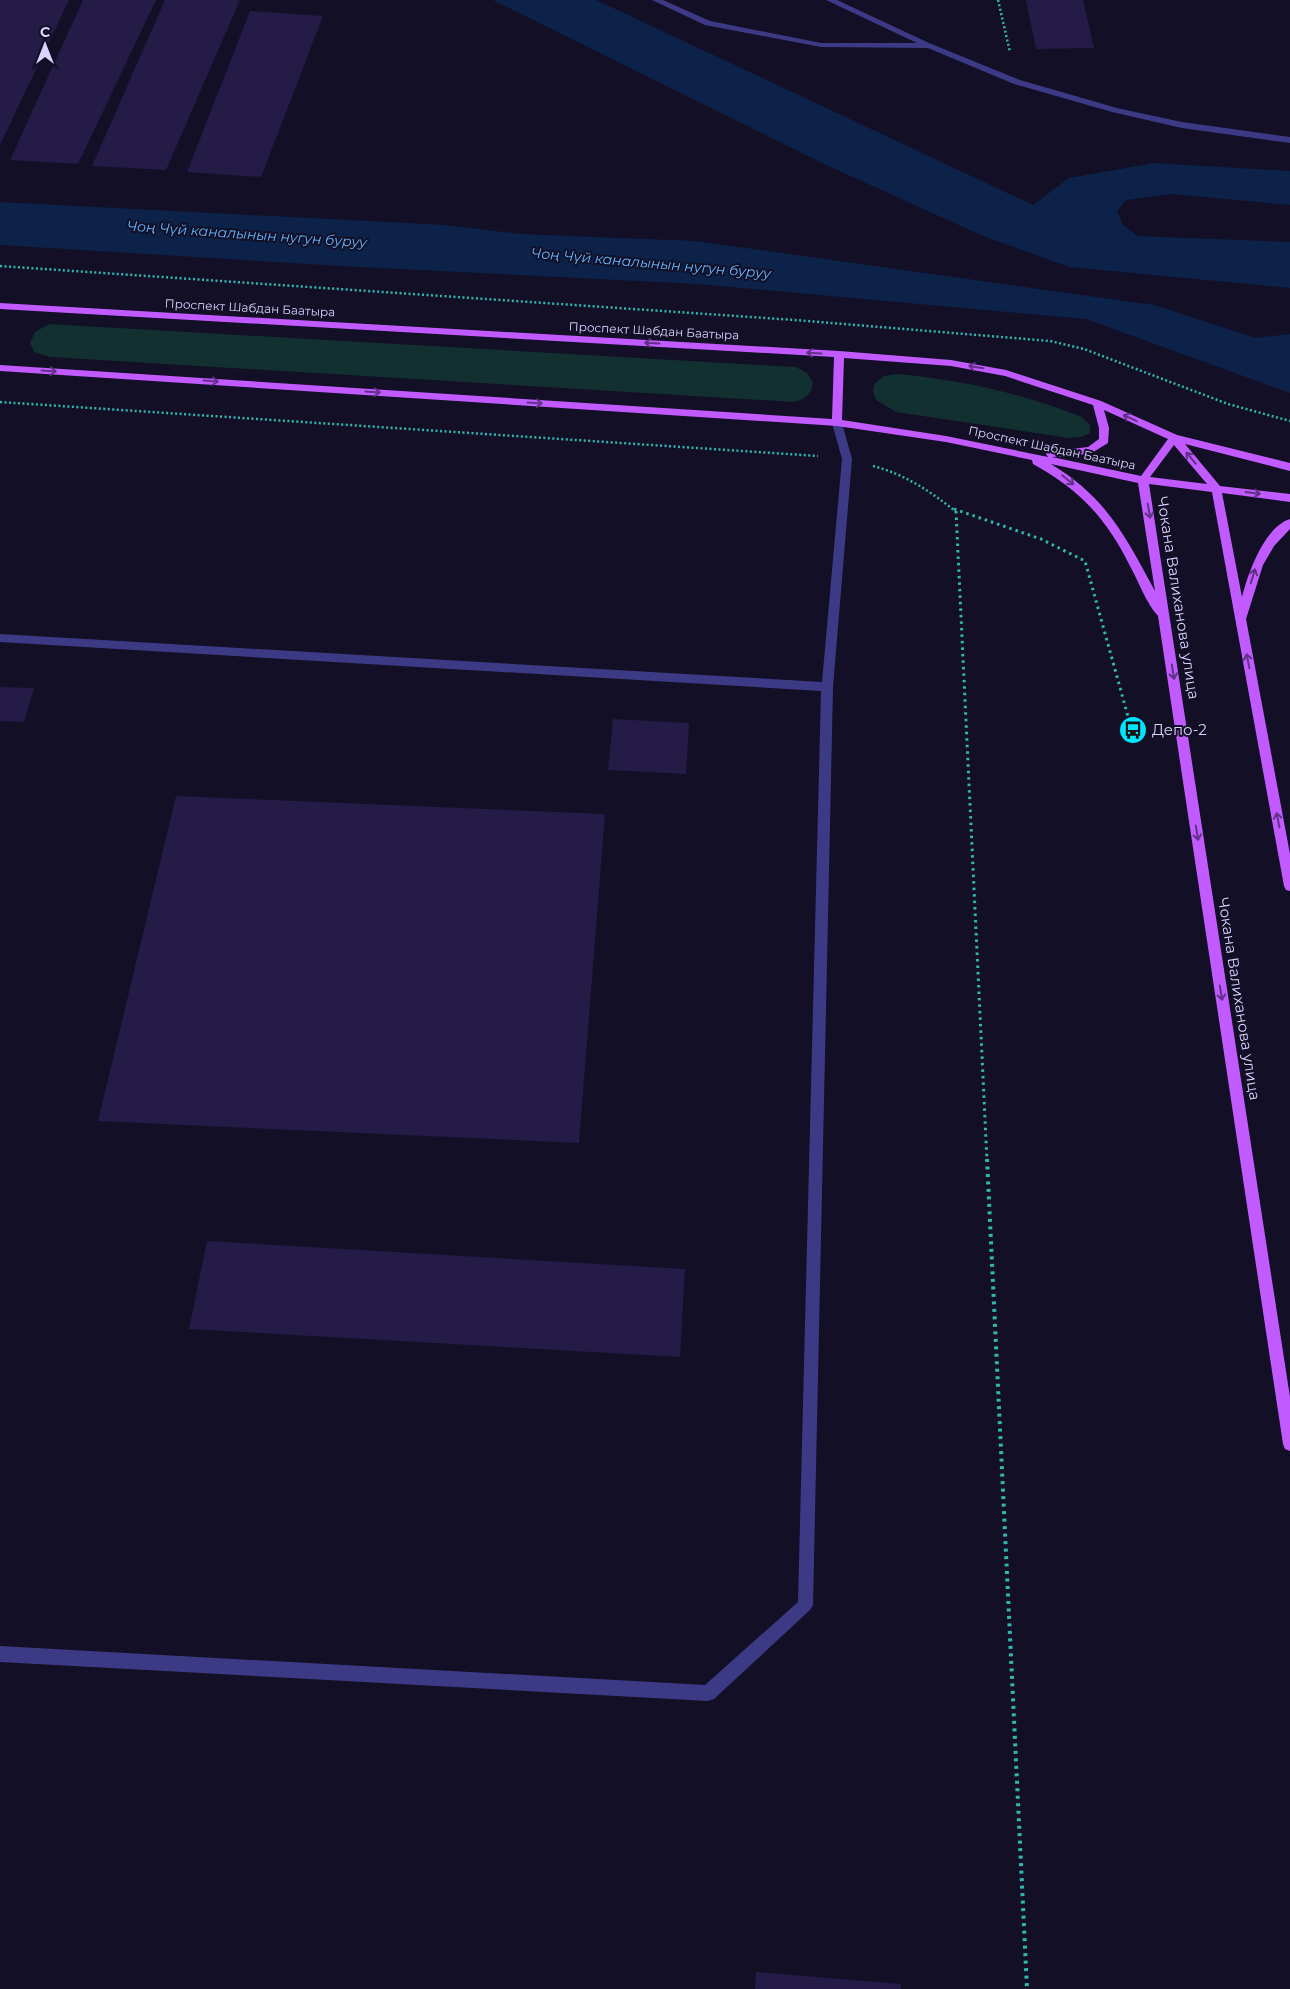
<svg xmlns="http://www.w3.org/2000/svg" width="1290" height="1989" font-family="Montserrat,sans-serif">
<style>
.green{fill:#12302f}
.water{fill:#0c2248}
.building{fill:#241b47}
.lines{fill:none;stroke-linecap:round;stroke-linejoin:round}
.path-far2{stroke:#2fb8b0;stroke-width:2.5;stroke-dasharray:2 2.5;stroke-linecap:butt}
.path-far1{stroke:#2fb8b0;stroke-width:3;stroke-dasharray:2.5 4;stroke-linecap:butt}
.path{stroke:#2fb8b0;stroke-width:4;stroke-dasharray:3 4.5;stroke-linecap:butt}
.minor{fill:#3d3a85;fill-rule:evenodd}
.major{fill:#c25bff;fill-rule:evenodd}
.oneway{stroke:#623188}
.labels{text-anchor:middle;stroke-width:4;stroke-linejoin:round;paint-order:stroke}
.far-street-label{font-size:12px;fill:#d9d4ff;stroke:#130f26}
.far-water-label{font-size:14px;font-style:italic;fill:#62b6ff;stroke:#130f26}
.street-label{font-size:15px;fill:#d9d4ff;stroke:#130f26}
.poi-label{font-size:15px;fill:#d9d4ff;stroke:#130f26;text-anchor:start}
</style>
<rect width="100%" height="100%" fill="#130f26"/>
<path class="green" d="M49 324 796 367 807 373 813 382C811 395 806 399 793 402L50 357 34 352 30 343 35 332Z
M897 374C963 380 1021 393 1082 417L1090 425V433L1081 437 1069 438 896 412 876 400 873 392 874 384 884 376Z"/>
<path class="water" d="M493 0H596L1033 205 1069 178 1154 163 1290 171V205L1171 194 1126 200 1117 211 1123 225 1138 236 1290 242V288L1069 267 983 236 822 163Z
M0 202 446 225 521 234 696 241 1154 305 1256 338 1290 334V393L1086 319 697 284 340 266 0 245Z"/>
<path class="building" d="M0 0H69L0 145Z
M83 0H156L78 164 10 160Z
M165 0H240L166 170 92 166Z
M1026 0H1083L1094 48 1036 49Z
M250 11 323 16 261 177 187 172Z
M0 687 34 688 24 722 0 721Z
M613 719 689 723 686 774 608 770Z
M176 796 605 814 579 1143 98 1121Z
M207 1241 685 1269 680 1357 189 1329Z
M756 1972 901 1984V1989H755Z"/>
<g class="lines">
<path class="path-far2" d="M998 0 1010 52
M0 266 795 320 1050 341 1084 349 1228 404 1290 421
M0 402 818 456
M873 466C904 474 930 491 955 511"/>
<path class="path-far1" d="M954 509 1041 539 1085 561 1132 731
M956 511 987 1161"/>
<path class="path" d="M987 1159 1027 1989"/>
<path class="minor" d="M652 0H663L710 21 821 43H917L826 0H837L929 43 1020 80 1117 108 1182 122 1290 137V143L1182 128 1112 112 1014 84 928 48 821 47 705 25Z
M837 420 842 423 852 459 833 687 813 1605 810 1610 714 1699 708 1701 0 1662V1646L705 1685 798 1602 821 691 0 642V634L822 682 842 459 832 423Z"/>
<path class="major" d="M0 303 839 351 951 360 1006 370 1101 401 1177 435 1290 463V471L1185 444 1220 486 1290 494V502L1222 493 1242 597C1248 574 1264 527 1290 519V529L1274 546 1263 565 1246 619 1290 854V891L1286 890 1284 886 1212 492 1149 484 1290 1397V1451L1285 1449 1283 1444 1158 616C1146 603 1139 582 1130 566 1106 518 1080 490 1033 464L1032 460 946 442 837 426 0 371V365L832 419 834 357 0 309ZM844 358 951 366 1005 376 1093 405 1099 428V439L1088 447 1047 452 1046 454 1048 457 946 436 842 420ZM1104 410 1168 439 1141 476 1052 457 1090 454 1108 443 1109 428ZM1174 445 1207 484 1150 477ZM1051 464 1138 483 1155 591C1125 536 1107 498 1051 464Z"/>
</g>
<defs><path id="oneway-shaft" d="M-6 0H5M1.5-3L5.5 0L1.5 3" fill="none" stroke-width="1.6" stroke-linecap="round" stroke-linejoin="round" transform="scale(1.25)"/></defs>
<g class="oneway">
<use href="#oneway-shaft" transform="translate(652 343) rotate(-177)"/>
<use href="#oneway-shaft" transform="translate(814 353) rotate(-177)"/>
<use href="#oneway-shaft" transform="translate(976 367) rotate(-170)"/>
<use href="#oneway-shaft" transform="translate(49 371) rotate(4)"/>
<use href="#oneway-shaft" transform="translate(211 381) rotate(4)"/>
<use href="#oneway-shaft" transform="translate(373 392) rotate(4)"/>
<use href="#oneway-shaft" transform="translate(535 403) rotate(4)"/>
<use href="#oneway-shaft" transform="translate(1130 418) rotate(-155)"/>
<use href="#oneway-shaft" transform="translate(1191 458) rotate(-130)"/>
<use href="#oneway-shaft" transform="translate(1068 480) rotate(39)"/>
<use href="#oneway-shaft" transform="translate(1253 493) rotate(7)"/>
<use href="#oneway-shaft" transform="translate(1149 511) rotate(80)"/>
<use href="#oneway-shaft" transform="translate(1253 576) rotate(-73)"/>
<use href="#oneway-shaft" transform="translate(1248 661) rotate(-101)"/>
<use href="#oneway-shaft" transform="translate(1173 672) rotate(81)"/>
<use href="#oneway-shaft" transform="translate(1278 820) rotate(-101)"/>
<use href="#oneway-shaft" transform="translate(1197 833) rotate(81)"/>
<use href="#oneway-shaft" transform="translate(1221 993) rotate(81)"/>
</g>
<defs>
<g id="bus-disc" transform="scale(1.4375)"><circle r="9.5" fill="#00e5ff" stroke="#130f26"/><path d="M-5-6H5V4H4V6H2V4H-2V6H-4V4H-5ZM-3.5-4V0h7V-4ZM-3.5 1.2v1.5H-2V1.2ZM2 1.2v1.5H3.5V1.2Z" fill="#111"/></g>
</defs>
<g fill-rule="evenodd">
<use href="#bus-disc" x="1133" y="730"/>
</g>
<g class="labels">
<g class="far-street-label">
<text transform="translate(250 308) rotate(3)" y="4">Проспект Шабдан Баатыра</text>
<text transform="translate(654 331) rotate(3)" y="4">Проспект Шабдан Баатыра</text>
<text transform="translate(1052 448) rotate(12)" y="4">Проспект Шабдан Баатыра</text>
</g>
<g class="far-water-label">
<text transform="translate(247 234) rotate(4)" y="5">Чоң Чүй каналынын нугун буруу</text>
<text transform="translate(651 263) rotate(5)" y="5">Чоң Чүй каналынын нугун буруу</text>
</g>
<g class="street-label">
<text transform="translate(1178 598) rotate(81)" y="5">Чокана Валиханова улица</text>
<text transform="translate(1239 999) rotate(81)" y="5">Чокана Валиханова улица</text>
</g>
<g class="poi-label">
<text x="1152" y="735">Депо-2</text>
</g>
</g>
<g transform="translate(45 45)" stroke="#130f26" stroke-width="4" paint-order="stroke">
<path d="M0-4L9 19L0 12L-9 19Z" fill="#d9d4ff"/>
<text y="-8" font-size="14" font-weight="bold" text-anchor="middle" fill="#d9d4ff">С</text>
</g>
</svg>
